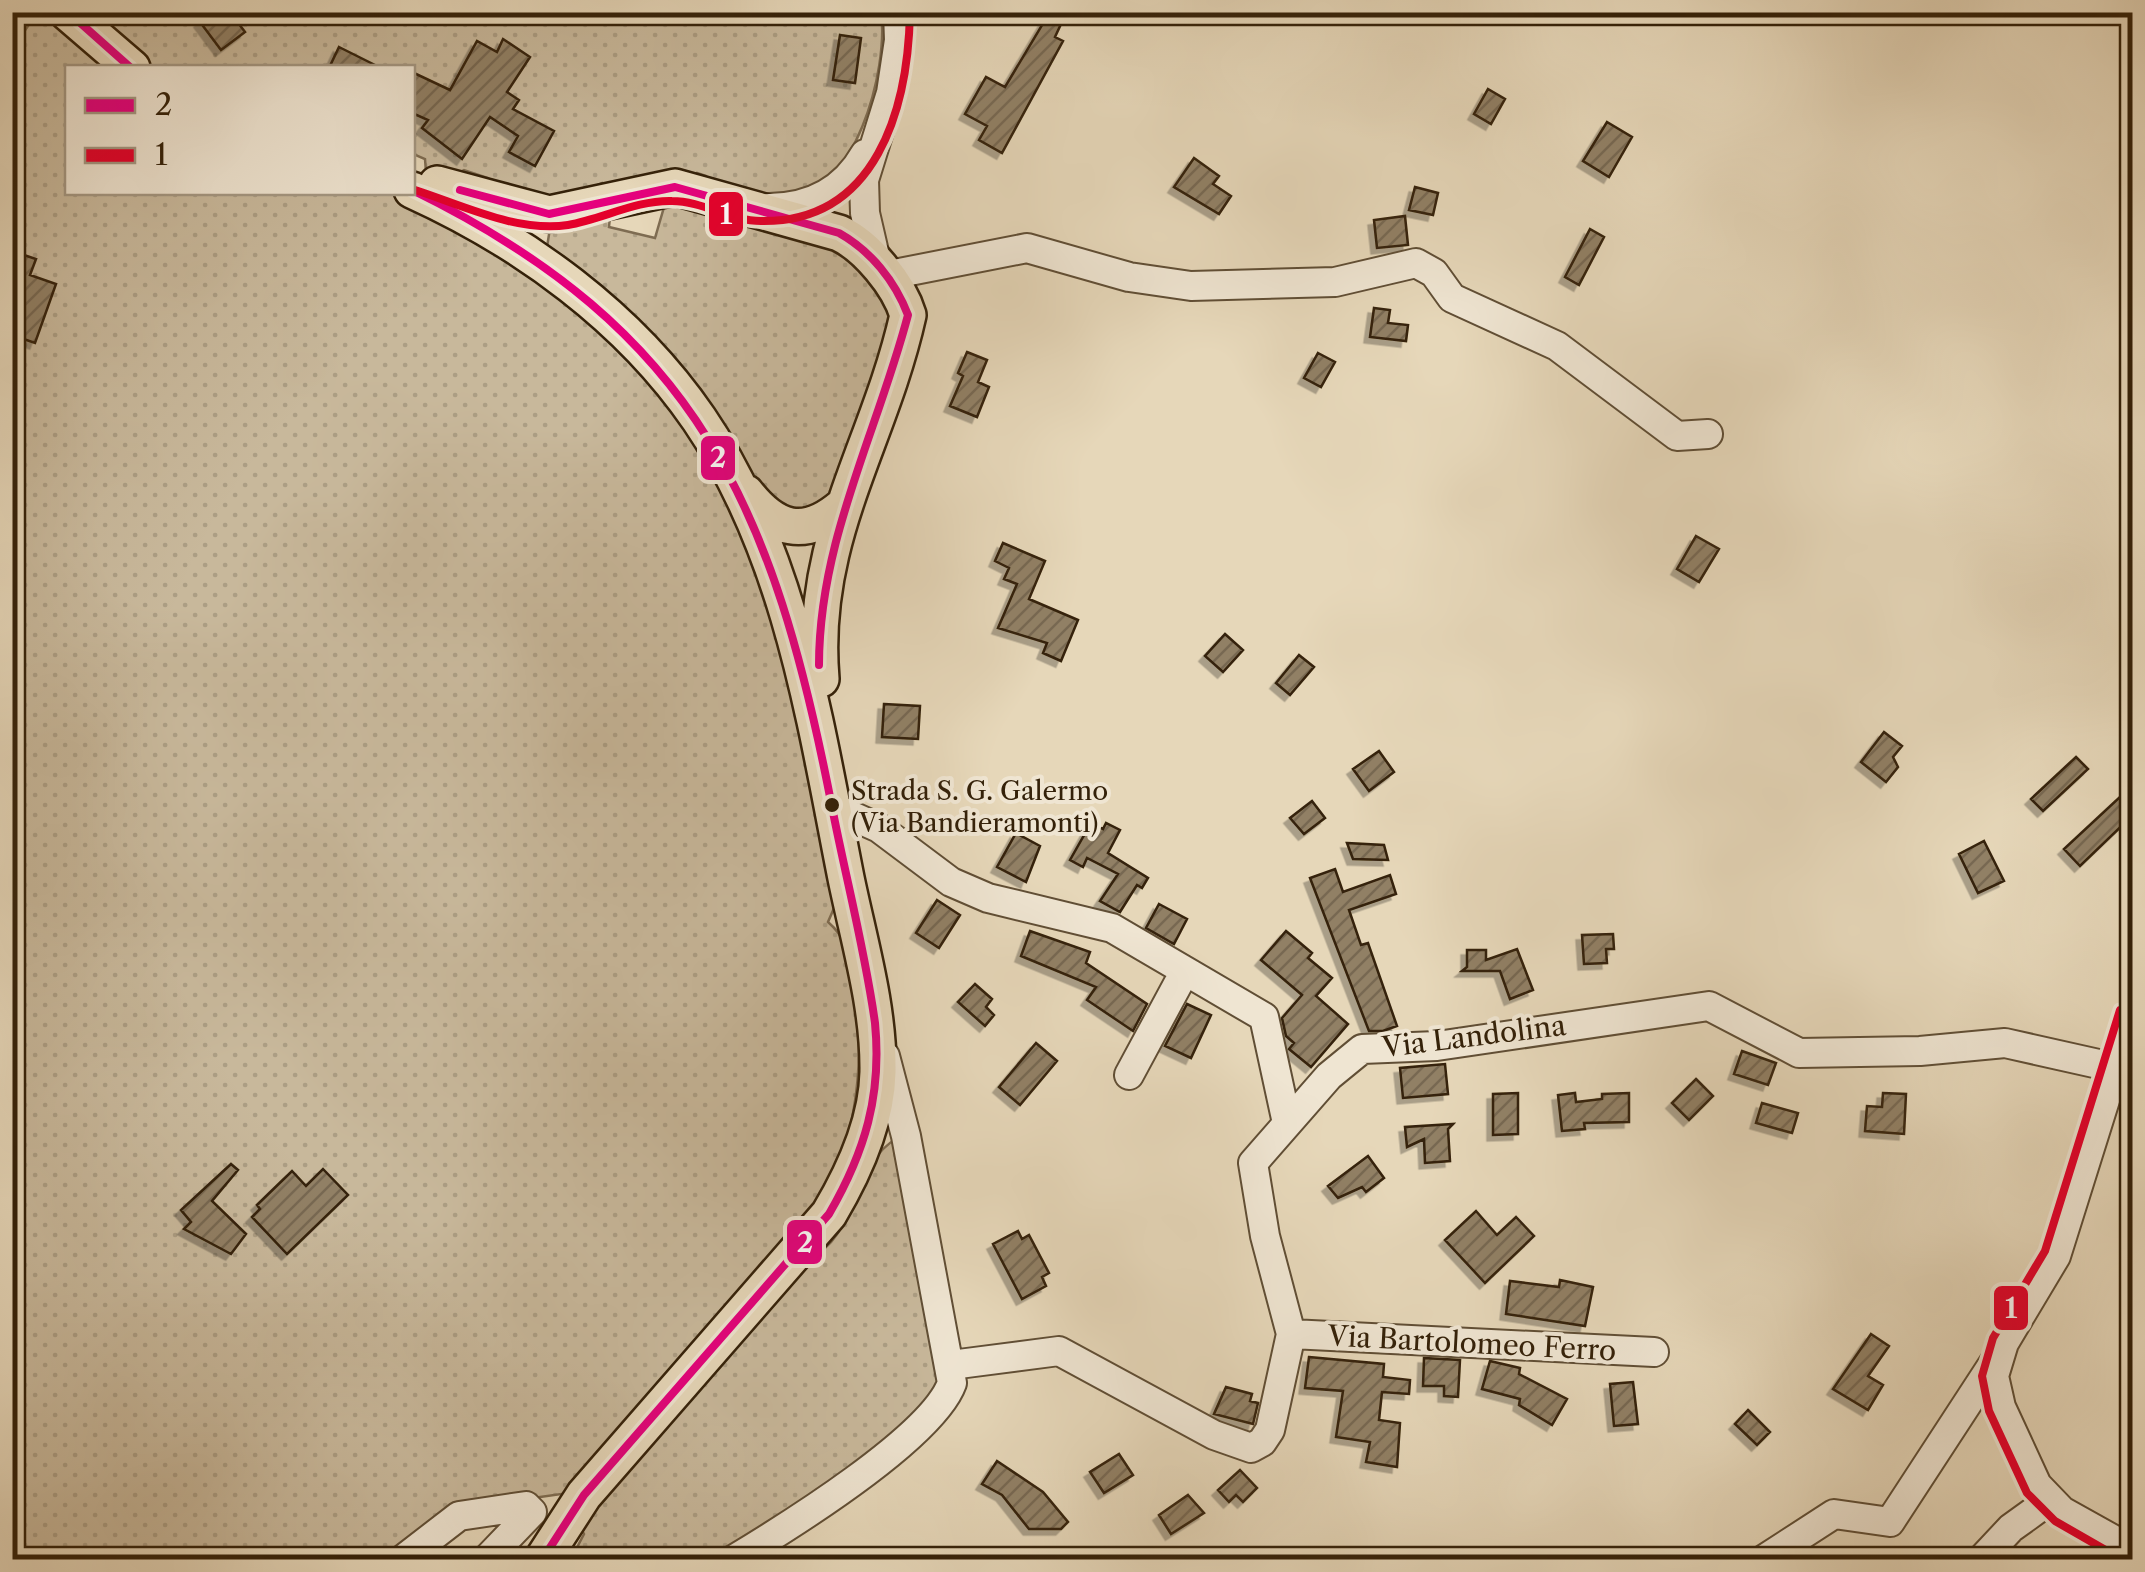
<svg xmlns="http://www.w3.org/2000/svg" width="2145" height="1572" font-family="'Libre Caslon Text',serif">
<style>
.grass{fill:url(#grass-dots);stroke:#7e6c52;stroke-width:2.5}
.building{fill:url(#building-hatch);stroke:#342109;stroke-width:2.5;filter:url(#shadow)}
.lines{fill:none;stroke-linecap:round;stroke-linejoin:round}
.minor-casing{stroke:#604e35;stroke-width:32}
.major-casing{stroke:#342109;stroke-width:40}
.minor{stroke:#efe5d2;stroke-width:28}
.major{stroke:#e6d7b9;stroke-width:35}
.bus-1-casing{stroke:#efe5d2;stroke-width:15}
.bus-2-casing{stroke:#efe5d2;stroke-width:15}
.bus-1{stroke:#e5007d;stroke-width:8}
.bus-2{stroke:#e4002b;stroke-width:8}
.bus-dot{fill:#342109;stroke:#efe5d2;stroke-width:4}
.labels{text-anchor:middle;stroke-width:8;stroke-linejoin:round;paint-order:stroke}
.bus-label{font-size:26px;fill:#342109;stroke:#efe5d2;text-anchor:start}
.street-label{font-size:28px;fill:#342109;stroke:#efe5d2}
.line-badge{stroke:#efe5d2;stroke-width:4}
.badge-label{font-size:28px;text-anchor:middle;font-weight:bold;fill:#fff}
</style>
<defs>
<pattern id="grass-dots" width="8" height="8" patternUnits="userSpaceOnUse" patternTransform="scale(2.5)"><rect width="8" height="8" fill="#c8b89b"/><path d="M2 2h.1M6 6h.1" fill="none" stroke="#ac9e84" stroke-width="1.8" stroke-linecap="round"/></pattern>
<pattern id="building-hatch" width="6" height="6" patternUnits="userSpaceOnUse" patternTransform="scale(2.5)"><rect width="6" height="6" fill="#918065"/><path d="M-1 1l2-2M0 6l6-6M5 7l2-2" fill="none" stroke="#776851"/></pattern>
<filter id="shadow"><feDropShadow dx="-5.5" dy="5.5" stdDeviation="0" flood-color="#0004"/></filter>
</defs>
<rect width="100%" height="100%" fill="#e6d7b9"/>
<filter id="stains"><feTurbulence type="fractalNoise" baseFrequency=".002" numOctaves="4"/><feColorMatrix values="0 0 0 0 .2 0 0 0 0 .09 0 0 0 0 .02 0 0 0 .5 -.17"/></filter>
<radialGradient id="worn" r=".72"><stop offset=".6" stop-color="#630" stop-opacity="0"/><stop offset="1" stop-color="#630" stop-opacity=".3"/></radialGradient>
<path class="grass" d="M50 12 115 67 68 68V192H394L413 201 546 279 645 373 715 468 782 629 775 638 783 651 838 899 828 922C849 940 849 958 853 984 872 1092 843 1157 809 1258 856 1240 853 1163 896 1139L942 1364 938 1393 902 1432 773 1526 714 1559H571L584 1534 561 1494 526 1499 397 1559 13 1560 12 49 37 13Z
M881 12C889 70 855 197 785 201 761 203 732 192 709 187L706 176 697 173 690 181 688 172 682 170 678 180 605 188 602 183 551 206 486 189 488 178 464 170 447 179 426 172 425 159 413 154 412 68 146 67 80 13Z
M667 197 838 240 894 308 834 499 788 520 547 247 551 222 573 230 574 216 611 207 609 227 655 238Z"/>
<path class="building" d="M213 12H230L245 32 221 50 200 22Z
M1054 13 1061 24 1055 37 1063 41 1002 153 979 140 987 126 965 114 986 77 1005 87 1045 20Z
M840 35 861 38 855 83 833 80Z
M503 39 530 57 507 92 519 100 513 109 554 131 535 166 509 152 518 136 490 117 462 159 422 128 428 120 412 113V72L450 90 477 41 497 52Z
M339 47 381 68H329Z
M1488 89 1505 99 1491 124 1474 114Z
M1607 122 1632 137 1609 177 1583 161Z
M1194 158 1219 176 1213 184 1231 196 1219 214 1174 187Z
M1415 187 1438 193 1433 215 1409 210Z
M1405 216 1408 245 1377 248 1374 220Z
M1590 229 1604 237 1579 285 1565 277Z
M12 251 36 259 30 275 56 284 35 343 12 335Z
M1374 308 1390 310 1388 323 1408 325 1406 341 1370 337Z
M967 352 987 360 978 382 989 387 977 417 950 406 963 376 958 373Z
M1318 353 1335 362 1321 387 1304 378Z
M1696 536 1719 549 1699 582 1677 569Z
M1003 543 1045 561 1029 599 1078 620 1061 661 1043 653 1047 643 998 628 1017 584 1004 579 1009 568 995 561Z
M1225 634 1243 650 1223 672 1205 656Z
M1299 655 1314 667 1290 695 1276 683Z
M884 704 920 706 918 739 882 737Z
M1884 732 1902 746 1893 757 1898 767 1886 782 1861 762Z
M1379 751 1394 772 1369 791 1353 769Z
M2076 757 2088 769 2043 811 2031 799Z
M2121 796 2132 808V816L2080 866 2064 849Z
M1312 801 1325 818 1304 834 1290 818Z
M1091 823 1103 829 1106 823 1120 830 1108 853 1148 878 1142 888 1137 885 1120 912 1100 901 1118 874 1087 858 1083 867 1070 860Z
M1016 833 1040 846 1026 882 997 867Z
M1984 841 2004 881 1978 893 1959 854Z
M1347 843 1384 845 1388 860 1353 859Z
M1335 869 1343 892 1390 875 1396 894 1349 910 1361 945 1368 943 1397 1026 1383 1031H1369L1310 878Z
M937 900 960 915 939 948 916 933Z
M1159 904 1187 919 1174 944 1146 928Z
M1030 931 1090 952 1086 963 1147 1004 1133 1031 1087 1000 1096 987 1021 956Z
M1286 931 1312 953 1308 958 1332 978 1316 996 1348 1024 1311 1067 1289 1049 1294 1043 1286 1036 1282 1018 1302 995 1261 960Z
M1613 934 1614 949H1606L1607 963 1584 964 1582 935Z
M1517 949 1533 990 1510 999 1500 971H1462L1467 967V950H1486V960Z
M975 984 992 999 986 1007 994 1015 985 1026 958 1002Z
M1187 1004 1211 1015 1191 1058 1165 1046Z
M1036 1043 1057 1061 1020 1105 999 1087Z
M1742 1051 1776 1063 1768 1085 1734 1074Z
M1445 1064 1448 1094 1403 1098 1400 1068Z
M1696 1079 1713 1096 1689 1120 1672 1103Z
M1518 1093V1134L1493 1135V1094Z
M1575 1093 1576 1102 1602 1099V1094L1629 1093V1122L1584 1123 1585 1129 1562 1131 1558 1095Z
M1883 1093 1906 1094 1904 1134 1865 1131 1867 1106 1882 1107Z
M1762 1103 1798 1113 1792 1133 1756 1123Z
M1453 1124 1448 1129 1450 1161 1425 1163 1424 1139 1407 1147 1405 1127Z
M1368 1156 1384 1178 1366 1192 1362 1187 1338 1198 1328 1186Z
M231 1164 238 1170 212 1201 246 1234 231 1254 184 1229 191 1222 181 1210Z
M323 1169 348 1195 287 1254 252 1217 260 1209 257 1205 292 1171 306 1186Z
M1476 1211 1497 1235 1516 1217 1534 1236 1485 1283 1445 1240Z
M1018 1231 1022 1239 1029 1235 1049 1273 1042 1277 1046 1286 1022 1299 993 1244Z
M1560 1280 1593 1287 1585 1326 1506 1314 1510 1281 1559 1287Z
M1871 1334 1889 1346 1868 1376 1883 1385 1868 1410 1833 1389Z
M1309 1357 1384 1364 1383 1377 1410 1380 1409 1394 1382 1392 1379 1420 1400 1423 1397 1467 1366 1462 1370 1442 1336 1437 1343 1391 1305 1388Z
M1424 1358 1460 1360 1458 1397 1444 1396V1386H1423Z
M1490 1361 1520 1368 1519 1374 1567 1399 1552 1425 1519 1405 1520 1399 1482 1389Z
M1633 1382 1638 1424 1614 1426 1610 1384Z
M1226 1387 1252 1394 1250 1401 1258 1403 1253 1424 1214 1414Z
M1748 1410 1770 1432 1757 1445 1735 1424Z
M1119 1454 1133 1475 1104 1493 1090 1472Z
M997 1461 1043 1492 1068 1522 1061 1529H1029L1002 1495 982 1484Z
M1240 1470 1257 1488 1243 1502 1236 1495 1229 1502 1218 1490Z
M1188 1495 1204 1513 1171 1534 1159 1515Z"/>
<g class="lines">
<g class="minor-casing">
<path id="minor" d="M769 208C810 208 844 191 865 154
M877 265 865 213 864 180 891 93 899 40 898 12
M884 276 1027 248 1129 277 1191 286 1335 282 1416 263 1434 273 1452 298 1557 346 1677 436 1708 434
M832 807 879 828 951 882 988 898 1112 928 1264 1017 1287 1123
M2132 1014 2056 1256 2004 1343 1994 1376 2001 1407 2037 1485 2062 1511 2132 1550
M1129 1075 1185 971
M1291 1334 1654 1352
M951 1365 1059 1351 1214 1435 1251 1448 1262 1442 1270 1430 1291 1334 1265 1236 1253 1163 1329 1076 1362 1049 1437 1046 1709 1006 1799 1053 1920 1051 2005 1043 2112 1067
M402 1560 459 1516 526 1506 532 1512 486 1560
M733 1560C786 1528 932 1438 952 1383L906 1136 885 1056
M1763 1560 1834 1514 1890 1522 1997 1358
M1981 1560 2011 1528 2036 1510"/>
</g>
<g class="major-casing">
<path id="major" d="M67 12 132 68
M437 184 549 214 675 187 839 233C867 246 899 285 908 315 879 445 809 537 821 679
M412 190C524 241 629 317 699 419 791 554 815 721 846 878 859 941 879 1007 878 1072 877 1122 854 1172 829 1214L584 1495 542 1560
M746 493C775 530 804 539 842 507"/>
</g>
<use href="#minor" class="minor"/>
<use href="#major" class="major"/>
<g class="bus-1-casing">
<path id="bus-1" d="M68 12 131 68
M412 190C699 330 774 508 832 807 846 879 865 950 875 1023 882 1095 865 1152 829 1214L584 1495 542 1560
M460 190 549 214 675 187 839 233C871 251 895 281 908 315 877 433 819 540 819 665"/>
</g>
<g class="bus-2-casing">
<path id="bus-2" d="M412 189C460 204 517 233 568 225 603 219 636 200 672 201 703 201 730 221 761 221 877 223 908 108 910 12
M2120 1010 2045 1251 1993 1338 1982 1376 1989 1411 2027 1493 2055 1521 2123 1560"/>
</g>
<use href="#bus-1" class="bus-1"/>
<use href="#bus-2" class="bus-2"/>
</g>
<circle class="bus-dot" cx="832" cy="805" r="9"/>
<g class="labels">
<g class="bus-label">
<text x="851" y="800">Strada S. G. Galermo<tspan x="851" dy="32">(Via Bandieramonti)</tspan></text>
</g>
<g class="street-label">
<text transform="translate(1474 1036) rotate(-7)" y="10">Via Landolina</text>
<text transform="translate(1472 1343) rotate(3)" y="10">Via Bartolomeo Ferro</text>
</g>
</g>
<g class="line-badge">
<rect x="707" y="190" width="38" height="48" rx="10" fill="#e4002b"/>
<rect x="699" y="434" width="38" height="48" rx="10" fill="#e5007d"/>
<rect x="785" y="1218" width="39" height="48" rx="10" fill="#e5007d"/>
<rect x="1992" y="1284" width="38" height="48" rx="10" fill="#e4002b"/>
</g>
<g class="badge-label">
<text x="726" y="224">1</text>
<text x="718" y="467">2</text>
<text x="805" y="1252">2</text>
<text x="2011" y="1318">1</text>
</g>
<rect width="2145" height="1572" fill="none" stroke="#e6d7b9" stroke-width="50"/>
<rect x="15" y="15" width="2115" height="1542" fill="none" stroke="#342109" stroke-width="5"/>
<rect x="25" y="25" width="2095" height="1522" fill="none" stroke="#342109" stroke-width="2.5"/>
<rect x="65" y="65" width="350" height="130" fill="#efe5d2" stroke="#a49782" stroke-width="2.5"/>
<rect x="85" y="98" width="50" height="15" fill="#e5007d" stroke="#a49782" stroke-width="2.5"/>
<text x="155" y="115" font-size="30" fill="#342109">2</text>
<rect x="85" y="148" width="50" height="15" fill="#e4002b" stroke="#a49782" stroke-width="2.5"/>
<text x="155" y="165" font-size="30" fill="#342109">1</text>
<rect width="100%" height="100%" filter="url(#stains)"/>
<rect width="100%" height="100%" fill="url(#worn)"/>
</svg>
